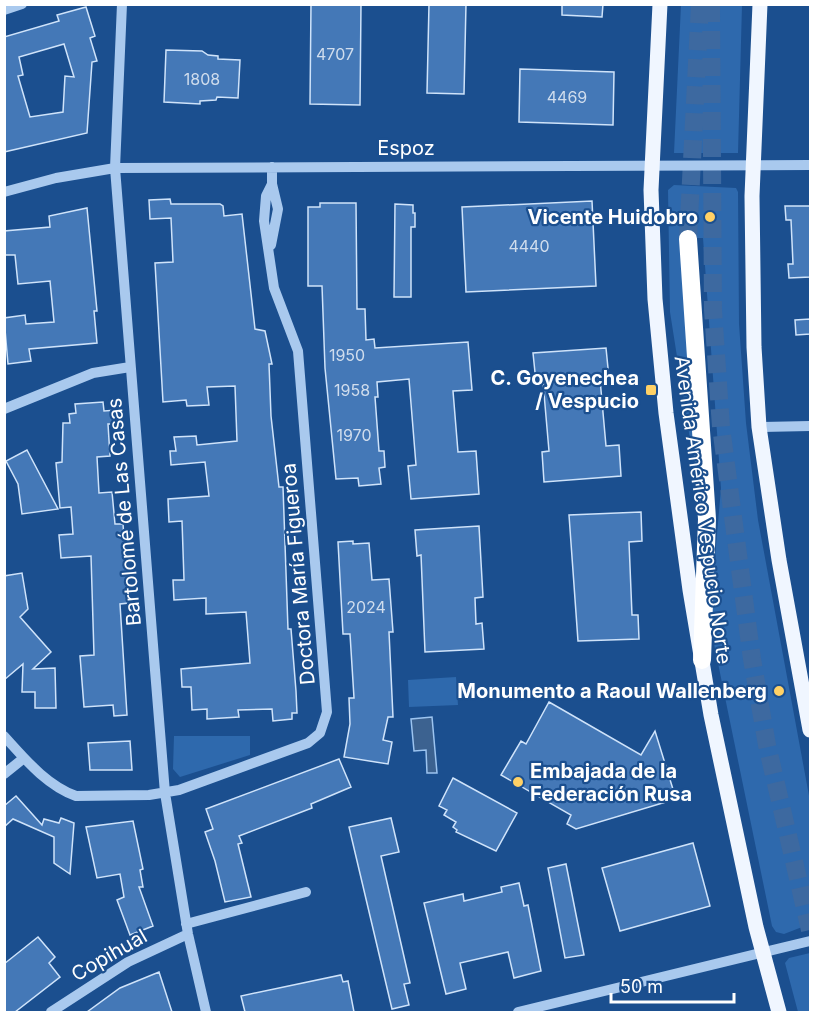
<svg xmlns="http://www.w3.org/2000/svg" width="815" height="1017" font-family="Inter,sans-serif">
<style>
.green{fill:#2e69ad}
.water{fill:#3c6290;stroke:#9cc4f0;stroke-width:1.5}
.building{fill:#4478b7;stroke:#cfe3fa;stroke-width:1.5;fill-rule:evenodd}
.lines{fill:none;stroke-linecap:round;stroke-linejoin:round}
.highway-tunnel{stroke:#3d69a0;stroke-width:18;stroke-dasharray:18 9;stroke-linecap:butt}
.minor{stroke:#a9c9ee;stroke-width:10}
.major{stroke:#f0f6ff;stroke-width:15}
.highway{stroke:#fff;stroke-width:18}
.poi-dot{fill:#ffd166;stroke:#1b4f8f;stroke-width:2}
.labels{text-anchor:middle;stroke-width:4.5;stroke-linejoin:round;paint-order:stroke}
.number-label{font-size:16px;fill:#d0dded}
.street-label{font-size:20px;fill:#fff;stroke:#1b4f8f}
.poi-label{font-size:20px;font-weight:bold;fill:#fff;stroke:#1b4f8f;text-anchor:end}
</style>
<rect width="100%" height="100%" fill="#1b4f8f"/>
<path class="green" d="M681 5H742L738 153H674Z
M674 185 736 188 738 192 739 324 746 423 758 520 810 801V924L784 934 776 932 772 926 712 634 714 569 721 488 703 238H685L697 484 670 312 668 190Z
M456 677 458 705 409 707 408 680Z
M174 736H250V755L180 777 173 769Z
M810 953V1012H798L785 963 789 958Z"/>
<path class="water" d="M432 717 437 773H427L426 750 414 751 411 719Z"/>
<path class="building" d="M311 4H361L360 105 310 104Z
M429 4H466L464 94 427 93Z
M562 4H603L602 17 562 15Z
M86 7 95 36 90 38 97 61 92 62 87 133 4 152V37L59 21 57 15ZM64 44 74 77 65 76 63 112 30 117 18 76 23 75 19 57Z
M166 50 202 51 208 55 218 56V59L240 60 238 98 217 97 216 100 200 101V104L164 102Z
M520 69 614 72 613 125 519 122Z
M170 199 171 204H220L223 206 224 216 242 214 255 329 265 331 272 364H269L271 416 279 487H283L288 629H291L296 691 297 713H292V719L273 721 272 709 238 710 239 717 207 719V709L192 710 191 687H182L181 669 250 663 246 612 206 614V598L174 600 173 580H184L182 521 169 522 168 499 209 496 205 462 171 465 170 451H176L174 437 196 436 197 445 237 441 235 386 207 387 209 405 187 406 186 400 163 402 155 263 173 262 171 218 150 219 149 200Z
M592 201 596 286 466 292 462 207Z
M320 203H356L357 309H365L366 340 374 339 375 348 468 342 472 390 453 391 458 452 476 451 479 494 411 499 408 466 416 465 409 379 377 382 378 397H375L379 451H384L385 467 379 468 381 484 359 486 358 478 336 479 325 368 322 286H308V207H320Z
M395 204 413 205V213H415V227H411V297H394Z
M785 206H810V277L789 278 788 264H793L791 220H786Z
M87 208 97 311H94L97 343 29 349 31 361 8 364 4 318 25 315 26 324 54 322 50 281 18 284 15 255H4V231L50 227 49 216Z
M810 319V334L796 335 795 320Z
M606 348 609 378 600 379 606 446 619 445 621 476 544 482 542 452 549 451 543 382H536L533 353Z
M103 402 104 411 117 410V424H108L110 456 97 457 99 493 112 492 115 524H123L129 603 120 604 127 715 114 716 113 705 84 707 80 656 94 655 91 556 61 558 59 535 73 534 71 507 60 508 56 463 62 462 63 423H70L69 414 76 413 75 404Z
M27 450 58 509 22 514 18 484 6 461Z
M641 512 642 541 629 542 632 615H638L639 639 578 641 569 515Z
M479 526 483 597 475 598 476 624 482 623 484 649 425 652 421 555 417 556 415 530Z
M353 541V544L369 543 372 580 389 579 393 632H389L393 717H388L383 740 392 742 388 764 344 757 350 724 349 698H354L350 634H343L338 542Z
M22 573 28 609 20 617 51 652 33 669 55 668 56 708H35V692H22L23 664 4 680V576Z
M549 702 641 755 655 731 676 799 576 829 567 824 571 815 501 775 521 741 526 744Z
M130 741 132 770H90L88 743Z
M339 759 351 787 311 804 312 808 239 836 242 843 238 844 251 897 225 902 215 861 205 832 213 829 206 809Z
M453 778 517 813 496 851 456 832 457 830 453 827 456 822 444 815 447 810 439 806Z
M16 796 42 825 44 819 59 823 61 818 74 823 70 874 54 863V837L13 819 4 827V806Z
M391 818 399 852 381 856 410 983 404 984 409 1005 392 1009 349 827Z
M133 821 143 869 140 870 143 887H139L153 926 130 935 117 900 124 897 120 874 97 878 86 827Z
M693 843 710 906 620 931 602 868Z
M566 864 584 955 565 958 548 868Z
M519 883 524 906 528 905 541 971 514 978 508 952 460 963 466 989 446 994 424 903 463 894 464 901 502 892 501 887Z
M38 937 55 957 49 963 60 977 15 1012H4V964Z
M159 972 172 1012H87L120 988Z
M341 975 343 982 348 981 354 1012H245L241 996Z"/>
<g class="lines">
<path class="highway-tunnel" d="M711 4 713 310 721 427 752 659 767 745 810 930
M688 239 700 4"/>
<path class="minor" d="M122 4 115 168 155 670 165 793 188 934 206 1012
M4 10 22 4
M4 192 56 178 115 168 810 165
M271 245 278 209 272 184V167
M4 409 93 373 130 367
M759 427 810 426
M4 736C25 759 46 785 76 796L149 795 179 790 308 743 320 733 327 712 298 351 274 288 264 221 266 196 272 184
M4 774 24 758
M186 924 306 892
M51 1012 128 962 188 934
M518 1012 810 941"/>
<path class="major" d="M660 4 651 190 655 299 666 413 690 590 711 715 756 927 779 1012
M760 4 752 196 754 347 759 427 779 560 810 730"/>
<path class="highway" d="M688 239 707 519 702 660"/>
</g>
<g class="poi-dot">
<circle cx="710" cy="217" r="6"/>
<rect x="645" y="384" width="12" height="12" rx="3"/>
<circle cx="779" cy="691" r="6"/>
<circle cx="518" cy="782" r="6"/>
</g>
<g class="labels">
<g class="number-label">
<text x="335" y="60">4707</text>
<text x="202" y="85">1808</text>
<text x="567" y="103">4469</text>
<text x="529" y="252">4440</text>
<text x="347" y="361">1950</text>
<text x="352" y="396">1958</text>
<text x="354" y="441">1970</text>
<text x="366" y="613">2024</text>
</g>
<g class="street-label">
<text x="406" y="155">Espoz</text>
<text transform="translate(703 510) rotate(82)" y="7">Avenida Américo Vespucio Norte</text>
<text transform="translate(124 512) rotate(-95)" y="7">Bartolomé de Las Casas</text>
<text transform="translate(298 574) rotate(-95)" y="7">Doctora María Figueroa</text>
<text transform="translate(109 955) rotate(-30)" y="7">Copihual</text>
</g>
<g class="poi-label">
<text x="698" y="224">Vicente Huidobro</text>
<text x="639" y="385">C. Goyenechea<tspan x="639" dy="23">/ Vespucio</tspan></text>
<text x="767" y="698">Monumento a Raoul Wallenberg</text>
<text x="530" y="778" text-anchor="start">Embajada de la<tspan x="530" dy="23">Federación Rusa</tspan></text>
</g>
</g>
<rect width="815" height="1017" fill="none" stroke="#ffffff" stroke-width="12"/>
<path d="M611 993v9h123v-9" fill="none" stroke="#ffffff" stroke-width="3"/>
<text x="620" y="993" font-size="18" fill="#ffffff" stroke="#1b4f8f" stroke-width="4.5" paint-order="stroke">50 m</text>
</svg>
